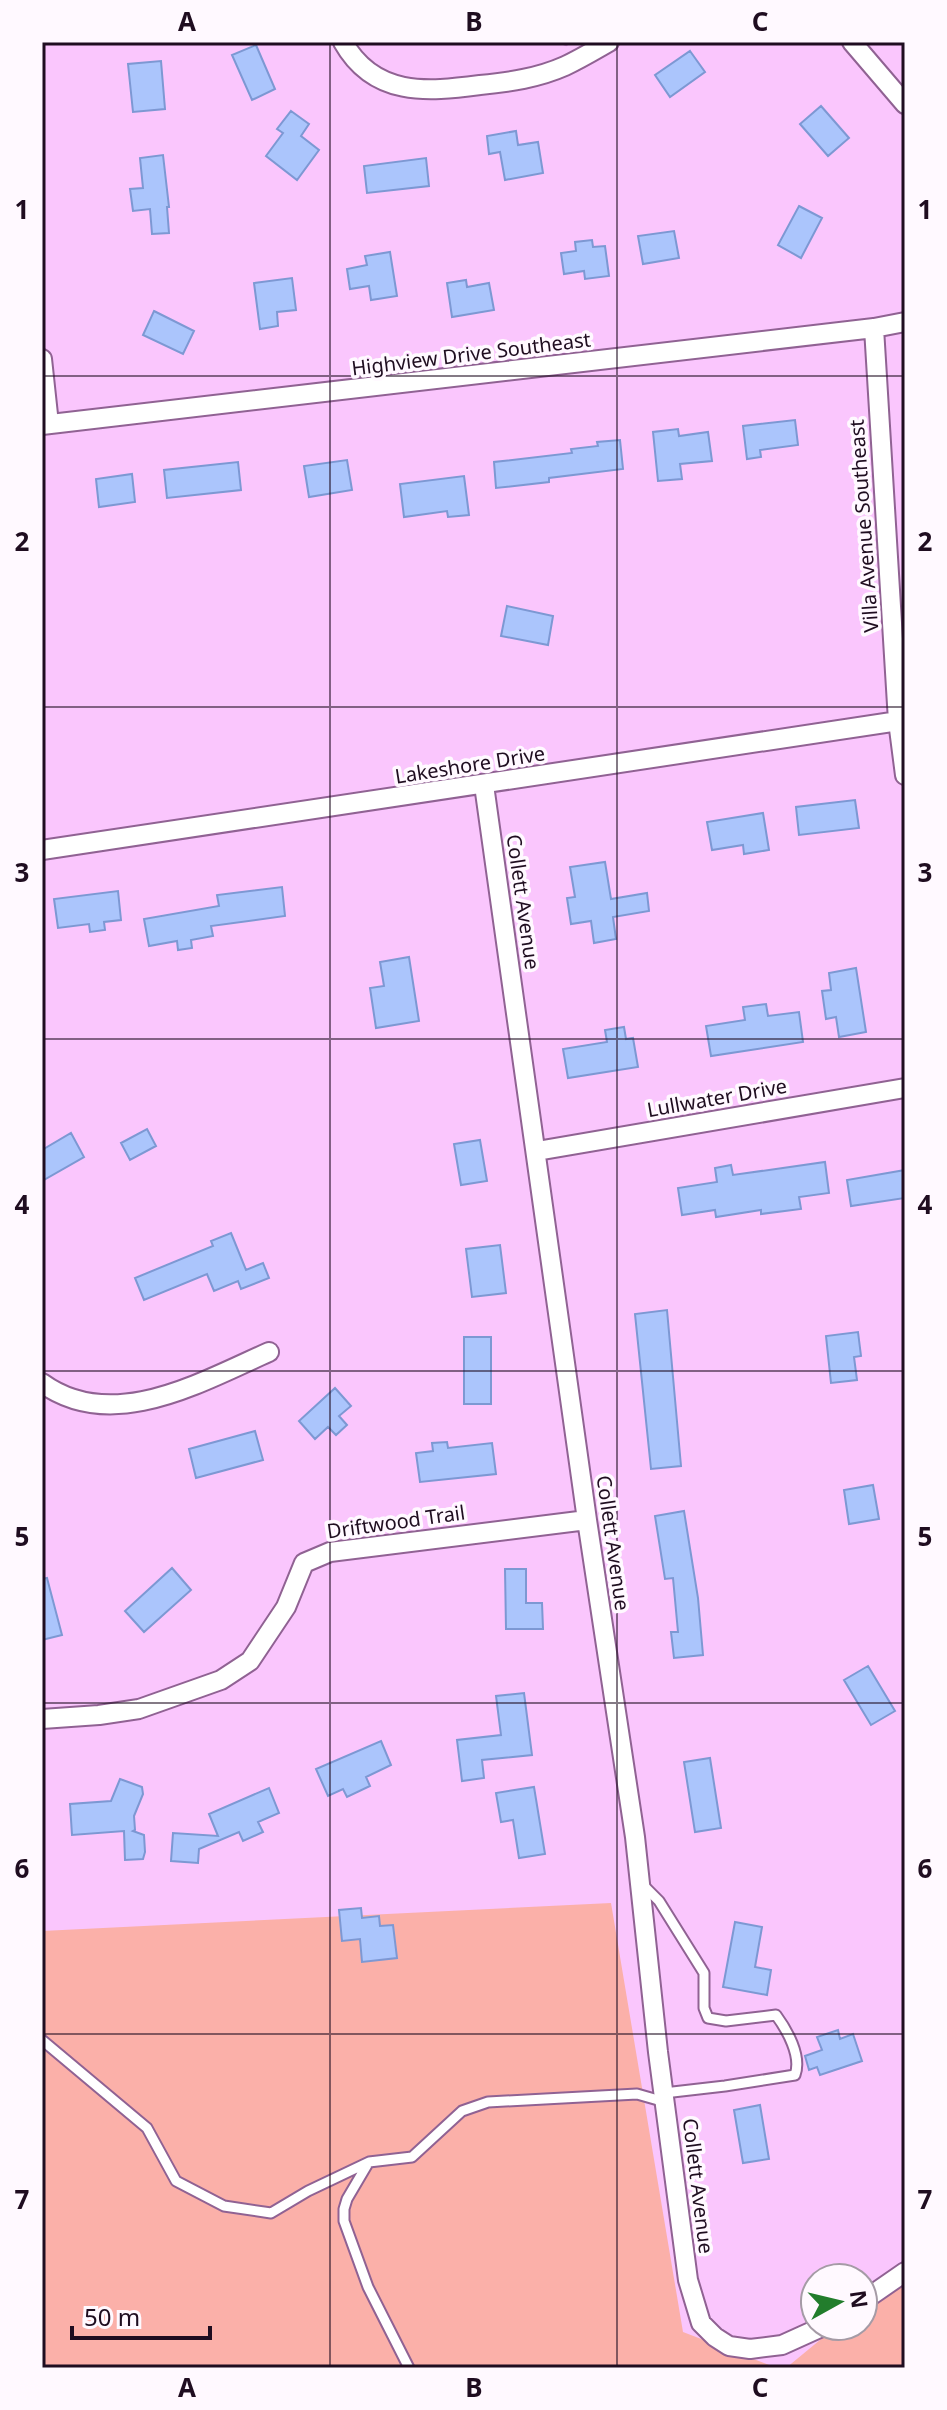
<svg xmlns="http://www.w3.org/2000/svg" width="947" height="2410" font-family="'Noto Sans',sans-serif">
<style>
.green{fill:#fbb0a9}
.lines{fill:none;stroke-linecap:round;stroke-linejoin:round}
.stream{stroke:#de93e3;stroke-width:6}
.building{fill:#abc5fc;stroke:#7d98d3;stroke-width:2}
.lane-casing{stroke:#906293;stroke-width:13}
.street-casing{stroke:#906293;stroke-width:22}
.lane{stroke:#fff;stroke-width:9}
.street{stroke:#fff;stroke-width:18}
.grid{fill:none;stroke:#1f0d20;stroke-width:2;stroke-opacity:0.55}
.labels{text-anchor:middle;stroke-width:7;stroke-linejoin:round;paint-order:stroke}
.street-label{font-size:20px;fill:#1f0d20;stroke:#fff9ff}
.neatline{fill:none;stroke:#1f0d20;stroke-width:3}
.grid-label{font-size:26px;text-anchor:middle;font-weight:bold;fill:#1f0d20}
</style>
<rect width="100%" height="100%" fill="#fac6fd"/>
<path class="green" d="M611 1903 683 2332 777 2368H42V1931Z
M905 2271V2368H786L837 2326H863V2305Z"/>
<g class="lines">
<path class="stream" d="M564 42 566 43"/>
</g>
<path class="building" d="M256 45 275 89 252 100 232 55Z
M690 51 705 72 670 97 655 75Z
M161 61 165 109 133 112 128 64Z
M821 106 849 138 828 156 800 124Z
M291 111 309 124 301 136 319 150 297 180 266 156 283 133 277 129Z
M516 131 518 145 538 142 543 173 505 180 500 152 489 154 487 136Z
M163 155 169 207H167L169 233 152 234 150 209 133 211 130 189 143 188 140 158Z
M426 158 429 186 367 193 364 166Z
M799 206 822 218 801 258 778 245Z
M674 231 679 258 643 264 638 236Z
M592 240 593 247 605 246 609 276 585 279 584 271 564 274 561 253 576 251 575 242Z
M390 252 397 296 371 300 369 286 350 289 347 269 367 265 365 256Z
M292 278 296 310 277 312 278 326 260 329 254 283Z
M466 280 467 287 489 283 494 310 452 317 447 283Z
M154 311 194 331 183 354 143 335Z
M795 420 798 445 760 450 761 457 747 459 743 426Z
M678 429 679 436 708 432 712 461 680 464 682 479 658 481 653 432Z
M620 440 623 469 549 478V482L496 488 494 462 572 453 571 449 598 446 597 442Z
M347 460 352 490 309 497 304 466Z
M238 462 241 490 167 498 164 470Z
M132 474 135 502 99 507 96 479Z
M464 476 469 515 448 517 447 511 404 517 400 484Z
M507 606 553 616 548 645 501 636Z
M855 800 859 828 799 835 796 807Z
M763 813 769 850 744 854 743 845 712 850 707 822Z
M605 862 611 899 647 893 649 911 613 917 616 939 594 943 591 921 571 924 567 898 575 897 570 867Z
M282 887 285 916 211 926 213 936 191 940 192 948 178 950 177 941 149 946 144 919 219 906 217 895Z
M118 891 121 920 104 922 105 930 90 932 89 924 58 928 54 899Z
M409 957 419 1021 376 1028 370 988 384 986 380 962Z
M856 968 866 1032 839 1037 836 1017 826 1019 822 991 831 990 829 973Z
M766 1004 768 1016 799 1012 803 1042 711 1056 706 1026 745 1020 743 1007Z
M624 1027 626 1039 633 1038 638 1067 568 1078 563 1049 607 1042 605 1030Z
M147 1129 156 1146 130 1160 121 1143Z
M71 1133 84 1157 42 1181V1150Z
M480 1140 487 1181 461 1185 454 1144Z
M825 1162 829 1193 799 1197 801 1209 761 1214V1210L716 1217 715 1210 682 1215 678 1188 717 1182 715 1168 731 1165 733 1175Z
M905 1170V1198L851 1206 847 1180Z
M231 1233 246 1270 263 1263 269 1278 241 1289 238 1281 214 1291 207 1274 144 1300 135 1278 213 1246 211 1241Z
M500 1245 506 1293 472 1297 466 1249Z
M667 1310 681 1466 651 1469 635 1314Z
M858 1332 861 1356 854 1357 857 1380 831 1383 826 1336Z
M464 1337H491V1404H464Z
M335 1388 351 1406 339 1416 347 1425 336 1435 328 1427 315 1439 299 1421Z
M255 1431 263 1460 196 1478 189 1449Z
M447 1442 448 1448 492 1443 496 1474 420 1482 416 1453 433 1451 432 1443Z
M873 1485 879 1519 849 1524 844 1490Z
M684 1511 698 1598 703 1655 674 1658 671 1632H678L673 1578 665 1579 655 1516Z
M172 1568 191 1590 144 1632 125 1611Z
M505 1569H526V1603H542L543 1629H506Z
M47 1578 62 1635 42 1640V1579Z
M868 1666 895 1711 871 1725 844 1680Z
M524 1693 532 1755 482 1760 484 1778 462 1781 457 1740 501 1735 496 1696Z
M381 1741 391 1765 366 1777 370 1786 347 1797 343 1789 328 1796 316 1769Z
M710 1758 721 1828 695 1832 684 1762Z
M120 1779 142 1787 143 1794 134 1816 135 1830 133 1831 144 1835 145 1852 143 1859 125 1860 124 1831 72 1835 70 1804 111 1801Z
M534 1787 545 1854 519 1858 513 1820 501 1822 496 1793Z
M269 1788 279 1813 258 1822 263 1832 243 1841 239 1832 199 1849 198 1863 171 1861 173 1833 218 1836 209 1814Z
M361 1908 362 1918 379 1916 380 1926 393 1925 397 1958 362 1962 360 1939 342 1941 339 1910Z
M735 1922 762 1927 755 1967 771 1970 767 1995 723 1987Z
M838 2030 840 2039 853 2034 862 2061 820 2075 817 2067 809 2070 805 2056 822 2050 817 2037Z
M760 2105 769 2159 743 2163 734 2110Z"/>
<g class="lines">
<g class="lane-casing">
<path id="lane" d="M643 1885 659 1901 704 1973V2008L708 2018 726 2021 776 2015C787 2030 802 2056 795 2075L725 2086 664 2093
M42 2040 147 2128 176 2181 224 2206 271 2213 308 2191 369 2162 412 2157 462 2111 488 2102 637 2094 665 2102
M367 2165 347 2199 344 2209V2221L368 2287 409 2368"/>
</g>
<g class="street-casing">
<path id="street" d="M343 42C374 97 427 92 480 85 510 82 538 78 565 66 580 59 595 50 609 42
M852 42 905 104
M874 328 898 721 905 775
M42 359 49 424
M42 425 874 328 905 322
M484 785 587 1520 635 1837 658 2052 688 2280 701 2323 715 2337 729 2346 750 2349 782 2345 824 2326
M42 850 905 720
M537 1151 905 1088
M42 1383C112 1434 201 1382 269 1352
M42 1719 99 1715 139 1709 221 1680 250 1661 286 1607 304 1563 330 1552 587 1520
M863 2301 905 2272"/>
</g>
<use href="#lane" class="lane"/>
<use href="#street" class="street"/>
</g>
<path class="grid" d="M330 42V2368M617 42V2368M42 376H905M42 707H905M42 1039H905M42 1371H905M42 1703H905M42 2034H905"/>
<g class="labels">
<g class="street-label">
<text transform="translate(471 354) rotate(-7)" y="7">Highview Drive Southeast</text>
<text transform="translate(864 526) rotate(-94)" y="7">Villa Avenue Southeast</text>
<text transform="translate(470 765) rotate(-9)" y="7">Lakeshore Drive</text>
<text transform="translate(523 902) rotate(82)" y="7">Collett Avenue</text>
<text transform="translate(717 1098) rotate(-10)" y="7">Lullwater Drive</text>
<text transform="translate(396 1522) rotate(-8)" y="7">Driftwood Trail</text>
<text transform="translate(613 1543) rotate(82)" y="7">Collett Avenue</text>
<text transform="translate(698 2186) rotate(83)" y="7">Collett Avenue</text>
</g>
</g>
<rect width="947" height="2410" fill="none" stroke="#fff9ff" stroke-width="88"/>
<g transform="translate(839 2302) rotate(82)"><circle r="38" fill="#fff9ff" stroke="#a59ba6" stroke-width="2"/>
<path d="M0-6L14 30L0 20L-14 30Z" fill="#227d2c"/>
<text y="-12" font-size="22" font-weight="bold" text-anchor="middle" fill="#1f0d20">N</text>
</g>
<path d="M72 2326v12h138v-12" fill="none" stroke="#1f0d20" stroke-width="4"/>
<text x="84" y="2326" font-size="24" fill="#1f0d20" stroke="#fff9ff" stroke-width="6" paint-order="stroke">50 m</text>
<rect x="44" y="44" width="859" height="2322" class="neatline"/>
<g class="grid-label">
<text x="187" y="31">A</text>
<text x="474" y="31">B</text>
<text x="760" y="31">C</text>
<text x="22" y="219">1</text>
<text x="925" y="219">1</text>
<text x="22" y="551">2</text>
<text x="925" y="551">2</text>
<text x="22" y="882">3</text>
<text x="925" y="882">3</text>
<text x="22" y="1214">4</text>
<text x="925" y="1214">4</text>
<text x="22" y="1546">5</text>
<text x="925" y="1546">5</text>
<text x="22" y="1878">6</text>
<text x="925" y="1878">6</text>
<text x="22" y="2209">7</text>
<text x="925" y="2209">7</text>
<text x="187" y="2397">A</text>
<text x="474" y="2397">B</text>
<text x="760" y="2397">C</text>
</g>
</svg>
